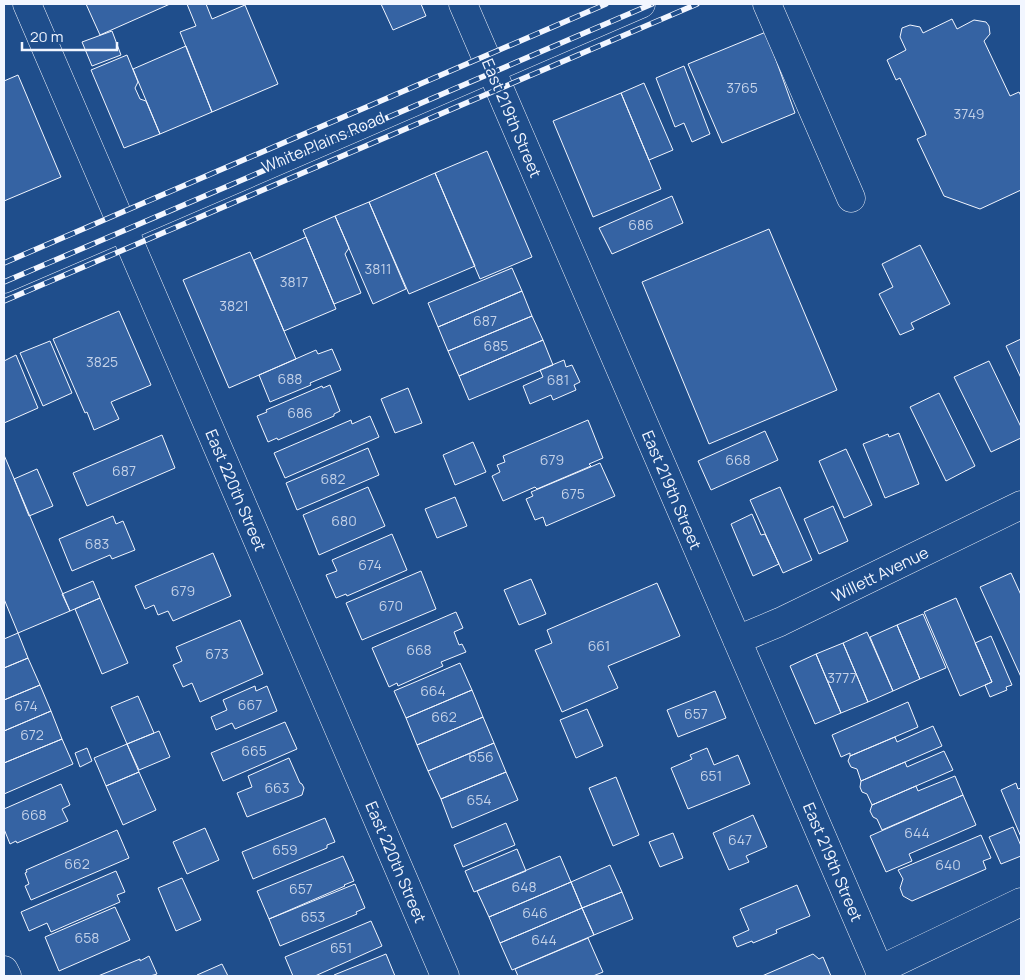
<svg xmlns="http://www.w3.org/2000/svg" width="1025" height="980" font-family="Manrope,sans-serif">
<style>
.building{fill:#3563a3;stroke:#f2f6ff}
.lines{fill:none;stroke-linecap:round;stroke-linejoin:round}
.minor-casing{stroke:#f2f6ff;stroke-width:29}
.major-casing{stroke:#f2f6ff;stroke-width:29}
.minor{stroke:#1f4e8c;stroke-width:28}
.major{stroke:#1f4e8c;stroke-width:28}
.rail-casing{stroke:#f2f6ff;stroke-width:5.5}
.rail{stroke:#1f4e8c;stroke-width:4;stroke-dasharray:11;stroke-linecap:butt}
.labels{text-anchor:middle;stroke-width:4;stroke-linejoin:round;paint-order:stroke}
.number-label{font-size:14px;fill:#c3d1e8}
.street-label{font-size:16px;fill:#f2f6ff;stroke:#1f4e8c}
</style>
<rect width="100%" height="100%" fill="#1f4e8c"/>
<path class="building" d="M86 4H170L100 35Z
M187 4H206L212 19 245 5 278 84 212 112 180 32 196 26Z
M381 4H421L426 16 393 30Z
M952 19 957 29 974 20 986 22 989 26 990 34 984 41 1010 96 1019 92 1021 96V190L980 209 944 196 917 139 926 135 925 131 900 78 896 80 887 60 906 50 900 37 902 28 910 25 920 27 923 33Z
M112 31 121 55 92 66 82 42Z
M766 32 795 113 722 143 688 64Z
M186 46 212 112 160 134 133 69Z
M127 55 138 82 135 88 140 99 146 101 160 134 124 148 91 70Z
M684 66 710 134 692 142 684 123 675 127 656 78Z
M18 75 61 177 4 201V81Z
M644 83 673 150 649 160 621 93Z
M621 93 661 189 593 217 553 121Z
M487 151 532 257 480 279 435 173Z
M435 173 475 266 409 294 369 202Z
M672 196 683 223 612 254 599 228Z
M369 202 406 289 373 304 335 216Z
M335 216 349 248 345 254 361 293 334 304 303 230Z
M769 229 837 390 709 444 642 282Z
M306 237 336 309 284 331 254 260Z
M920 245 950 304 911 323 914 329 900 335 879 294 893 287 882 264Z
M250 252 296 359 229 388 183 280Z
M512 268 522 291 438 327 428 303Z
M522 291 532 316 448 351 438 327Z
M119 311 151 385 111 402 119 419 94 430 87 412 85 413 53 339Z
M532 316 543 340 459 376 448 351Z
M1021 339V378L1006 346Z
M543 340 553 365 469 400 459 376Z
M50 341 72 393 43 406 20 353Z
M332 349 341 370 310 383 311 385 270 402 259 375 316 350 318 354Z
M16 355 38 408 4 423V361Z
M564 360 566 367 572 365 580 382 574 385 576 390 553 400 551 395 530 404 523 386 543 377 540 370Z
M989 361 1021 427V438L991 452 954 377Z
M330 385 340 411 334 414V416L278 440 277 438 268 442 257 416 267 412 266 410 322 386 323 388Z
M408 388 422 423 395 433 381 399Z
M939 393 975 466 946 481 910 407Z
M370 416 379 437 285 478 274 453 351 420 352 424Z
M588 420 603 458 589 464 591 466 537 489 535 487 503 501 492 476 500 472 497 465 505 462 503 456Z
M765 431 778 460 711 490 698 461Z
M899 433 919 484 885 498 863 444 888 434 889 437Z
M162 435 175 468 87 506 73 473Z
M473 442 486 472 455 485 443 455Z
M368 448 379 475 297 510 286 483Z
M846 449 872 505 844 518 819 461Z
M4 455 70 611 18 633 4 599Z
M600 463 615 496 546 526 543 517 535 520 526 499 533 496 531 492Z
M37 469 53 506 29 516 14 479Z
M368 487 385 526 319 555 303 515Z
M780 487 812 560 783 573 750 500Z
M455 497 467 526 437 538 425 509Z
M833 506 848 541 819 554 804 519Z
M752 514 761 535 765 534 779 564 753 576 731 524Z
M113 516 116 524 123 521 135 550 112 559 110 555 72 571 59 539Z
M392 534 407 570 347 596 346 594 336 598 326 575 337 571 332 560Z
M213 553 231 596 173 621 168 611 158 615 154 605 145 609 135 586Z
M421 571 436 609 362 640 346 603Z
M1011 573 1021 595V677L980 587Z
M531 579 546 614 519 625 504 590Z
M93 581 100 598 70 611 62 594Z
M657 583 680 636 608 666 618 688 562 712 535 650 552 643 547 630Z
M100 598 128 663 102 674 75 609Z
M956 598 992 682 960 696 924 612Z
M456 612 463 628 454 632 459 645 462 644 466 652 441 662 443 666 398 686 397 683 389 687 372 648Z
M923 614 946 668 920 679 897 625Z
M240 620 263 674 200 702 192 683 183 687 173 665 182 661 176 647Z
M897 625 920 679 893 691 870 637Z
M867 632 893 691 868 702 843 643Z
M18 633 28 658 4 668V639Z
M991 636 1012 685 1006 687 1007 690 990 697 985 685 992 682 975 643Z
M843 643 868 702 841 713 816 654Z
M816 654 841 713 815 724 790 666Z
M28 658 40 685 4 700V668Z
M460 663 472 690 406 718 394 691Z
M40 685 51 711 4 731V700Z
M255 686 256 691 267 686 277 711 235 729 232 723 216 730 211 717 227 710 223 700Z
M472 690 483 717 417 745 406 718Z
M715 691 726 718 678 737 667 710Z
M138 696 154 733 127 744 111 707Z
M908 702 918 727 850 756V753L841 757 832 735Z
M587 709 603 746 576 758 560 720Z
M51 711 62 739 4 763V731Z
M483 717 494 743 428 771 417 745Z
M285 722 297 749 223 781 211 753Z
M933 726 942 746 861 781 857 769 851 767 848 761 850 756 895 737 897 742Z
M159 731 170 757 139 770 127 744Z
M62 739 73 764 4 794V763Z
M494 743 506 772 441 799 428 771Z
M127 744 139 772 106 786 94 758Z
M87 748 92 761 80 767 75 753Z
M707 748 714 765 738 755 750 784 688 809 671 768 692 759 690 755Z
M944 751 953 770 872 805 867 794 862 792 860 787 861 781 905 762 907 767Z
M289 758 300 783 302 784 304 788 302 795 247 817 237 793 252 787 248 776Z
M139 772 156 810 123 825 106 786Z
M506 772 518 800 452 828 441 799Z
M955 776 963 795 882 830 877 819 873 817 870 811 872 805 916 786 918 791Z
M616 777 639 835 613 846 589 788Z
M1016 783 1018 789 1021 788V837L1001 790Z
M61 784 70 805 62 809 68 821 17 843 16 841 10 844 4 829V809Z
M963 795 976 825 909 854 912 861 886 872 870 836Z
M753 815 767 847 746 856 749 862 729 870 713 833Z
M325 818 335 842 327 845V848L253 879 242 852Z
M506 823 515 845 463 867 454 845Z
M1013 827 1021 846V856L1001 864 989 837Z
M205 828 219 860 187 874 173 842Z
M117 830 129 858 31 900 25 886 29 884 25 873 27 872 26 870Z
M673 833 683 858 660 867 649 842Z
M981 835 991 858 983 861 986 869 912 901 903 896 900 888 903 879 898 870Z
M517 849 526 871 474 892 465 871Z
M343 856 354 881 344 885 345 886 269 919 257 891Z
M560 856 571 882 489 917 477 891Z
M610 865 622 892 582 908 571 882Z
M116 871 125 892 117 895 120 902 51 932 47 923 29 931 21 912Z
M182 878 201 920 176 931 158 888Z
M571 882 582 908 500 943 489 917Z
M355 884 365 908 356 912 357 914 280 946 269 919Z
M797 885 810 916 776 930 777 933 753 943 752 941 737 947 733 937 749 930 740 909Z
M622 892 633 919 594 935 582 908Z
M115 907 130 940 59 971 45 937Z
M582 908 594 935 512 970 500 943Z
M371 921 382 946 315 976H293L285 957Z
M588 938 603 972 593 976H518L515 969Z
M386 954 395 976H335L334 975Z
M813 954 819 959 823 957 831 976H762Z
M149 956 157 974 150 976H98L140 959V961Z
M222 964 228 976H198L197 975Z"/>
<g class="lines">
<g class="minor-casing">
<path id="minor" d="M27 4 445 976
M463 4 882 976
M767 4 851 198
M737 640 780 622 1021 505
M4 970 7 976
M879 970 1021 902"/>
</g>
<g class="major-casing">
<path id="major" d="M4 279 641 4"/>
</g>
<use href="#minor" class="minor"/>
<use href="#major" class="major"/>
<g class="rail-casing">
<path id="rail" d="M4 263 606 4
M4 282 652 4
M4 301 697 4"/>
</g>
<use href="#rail" class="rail"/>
</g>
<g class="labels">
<g class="number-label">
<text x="742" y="93">3765</text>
<text x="969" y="119">3749</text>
<text x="641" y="230">686</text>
<text x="378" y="274">3811</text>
<text x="294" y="287">3817</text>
<text x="234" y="311">3821</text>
<text x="485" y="326">687</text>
<text x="496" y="351">685</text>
<text x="102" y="367">3825</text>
<text x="290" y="384">688</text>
<text x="558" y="385">681</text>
<text x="300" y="418">686</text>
<text x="552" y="465">679</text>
<text x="738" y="465">668</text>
<text x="124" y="476">687</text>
<text x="333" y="484">682</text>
<text x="573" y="499">675</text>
<text x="344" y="526">680</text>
<text x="97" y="549">683</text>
<text x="370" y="570">674</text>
<text x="183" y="596">679</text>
<text x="391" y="611">670</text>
<text x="599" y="651">661</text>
<text x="419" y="655">668</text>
<text x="217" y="659">673</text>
<text x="842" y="683">3777</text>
<text x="433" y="696">664</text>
<text x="250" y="710">667</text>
<text x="26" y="711">674</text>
<text x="696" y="719">657</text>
<text x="444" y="722">662</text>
<text x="32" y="740">672</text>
<text x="254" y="756">665</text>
<text x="481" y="762">656</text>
<text x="711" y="781">651</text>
<text x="277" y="793">663</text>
<text x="479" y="805">654</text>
<text x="34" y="820">668</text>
<text x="917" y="838">644</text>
<text x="740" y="845">647</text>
<text x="285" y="855">659</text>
<text x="77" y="869">662</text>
<text x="948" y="870">640</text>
<text x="524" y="892">648</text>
<text x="301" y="894">657</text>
<text x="535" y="918">646</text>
<text x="313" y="922">653</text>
<text x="87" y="943">658</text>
<text x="544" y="945">644</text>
<text x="341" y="953">651</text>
</g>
<g class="street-label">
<text transform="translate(512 118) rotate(67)" y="6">East 219th Street</text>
<text transform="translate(323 142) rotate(-23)" y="6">White Plains Road</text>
<text transform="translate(236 490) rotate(67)" y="6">East 220th Street</text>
<text transform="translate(672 490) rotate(67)" y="6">East 219th Street</text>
<text transform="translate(880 574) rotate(-26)" y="6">Willett Avenue</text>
<text transform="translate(396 862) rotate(67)" y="6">East 220th Street</text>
<text transform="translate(833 862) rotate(67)" y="6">East 219th Street</text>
</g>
</g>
<rect width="1025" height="980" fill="none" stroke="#f2f6ff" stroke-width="10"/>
<path d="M22 42v8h95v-8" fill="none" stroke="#f2f6ff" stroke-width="2.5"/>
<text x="30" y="42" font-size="15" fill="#f2f6ff" stroke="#1f4e8c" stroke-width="4" paint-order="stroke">20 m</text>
</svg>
